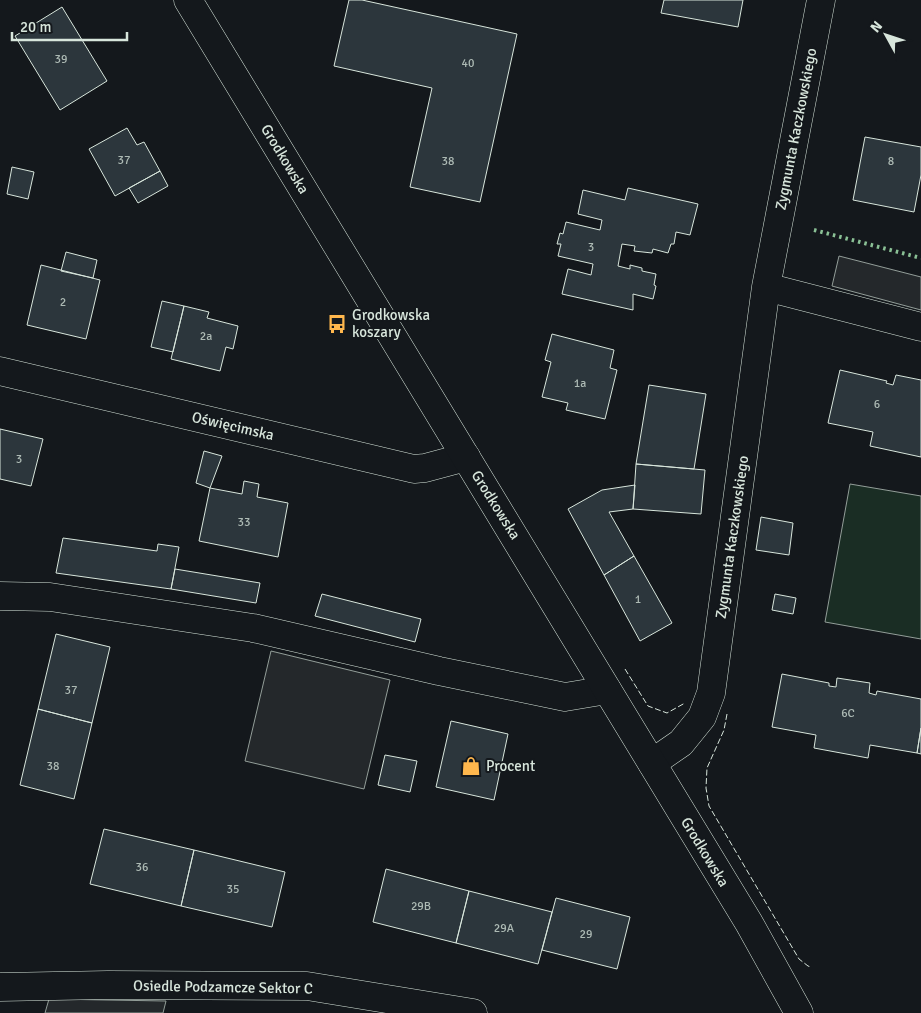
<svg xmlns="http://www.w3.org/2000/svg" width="921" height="1013" font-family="Signika,sans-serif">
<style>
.green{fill:#1a2d24;stroke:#939e99}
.parking{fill:#24282b;stroke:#939e99}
.building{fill:#2c363c;stroke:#d8e6dc}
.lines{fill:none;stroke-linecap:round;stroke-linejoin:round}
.minor-casing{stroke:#d8e6dc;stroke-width:29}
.secondary-casing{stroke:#d8e6dc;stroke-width:29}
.minor{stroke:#14181c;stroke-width:28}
.secondary{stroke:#14181c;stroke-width:28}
.hedge{stroke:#8ac095;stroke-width:4;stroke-dasharray:2.5 4;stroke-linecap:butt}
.fence{stroke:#d8e6dc;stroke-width:1;stroke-dasharray:6 2.5;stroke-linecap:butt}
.labels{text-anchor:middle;stroke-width:4;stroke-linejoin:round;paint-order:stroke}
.number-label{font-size:12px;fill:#adbab4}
.street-label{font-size:15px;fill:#d8e6dc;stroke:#14181c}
.poi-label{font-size:15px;fill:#d8e6dc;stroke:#14181c;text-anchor:start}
</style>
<rect width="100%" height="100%" fill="#14181c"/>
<path class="green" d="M850 484 921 496V639L825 622Z"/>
<path class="parking" d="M839 256 921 277V310L832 286Z
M271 651 390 680 364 789 245 761Z
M49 999 166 1001 163 1013H45Z"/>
<path class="building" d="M349 0H362L517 34 480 202 410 187 432 88 334 66Z
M664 0H743L738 27 661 13Z
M62 7 107 81 60 110 15 36Z
M127 128 137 145 144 142 160 171 115 196 89 149Z
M865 137 921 147V175L914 212 853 200Z
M12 167 34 172 28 199 7 194Z
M160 171 168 186 138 203 129 188Z
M628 188 698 204 690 235 676 232 674 244H671L668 253 653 249 652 253 634 251 635 246 622 244 618 266 630 269V265L642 268V271L656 274 654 285 656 286 653 299 633 294V310L562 294 568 269 591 275 593 264 558 256 561 244H557L560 233 563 234 566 222 600 230 602 220 578 214 583 190 625 200Z
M66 252 97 260 93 278 61 271Z
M41 265 100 280 86 339 27 325Z
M162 301 184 306 173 352 151 347Z
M184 306 209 312 207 318 238 326 233 349 226 347 220 371 171 359Z
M552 334 614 350 610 368 617 370 605 419 566 410 568 403 542 397 551 362 545 360Z
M840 370 887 381 886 383 893 385 896 375 921 380V457L870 446 873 432 828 423Z
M649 385 706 394 694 469 636 464Z
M0 429 43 439 31 486 0 479Z
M204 451 222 456 210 488 196 483Z
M636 464 705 470 701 514 633 509Z
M244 481 259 484 257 497 288 503 278 557 199 541 210 488 242 494Z
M635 485 633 509 609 512 634 556 604 575 568 509 602 490Z
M761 517 793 523 789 555 756 550Z
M63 538 157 551 158 544 179 547 171 589 56 573Z
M634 556 672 623 640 641 604 575Z
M175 569 260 583 256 603 171 589Z
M322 594 421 619 415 642 315 616Z
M775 594 796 598 793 614 772 610Z
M56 634 110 647 92 723 38 709Z
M782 674 829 683V686L836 687 837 678 870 683 869 693 876 695 877 691 921 699V728L917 753 870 745 868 758 814 748 816 735 772 727Z
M38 709 92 723 74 799 20 785Z
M451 721 508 734 494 800 436 787Z
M921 728V754L917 753Z
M385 755 417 761 410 792 378 785Z
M104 829 194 850 181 906 90 884Z
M194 850 285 872 272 927 181 906Z
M386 869 469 891 456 943 373 922Z
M469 891 552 912 538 964 456 943Z
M556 898 630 917 617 969 542 950Z"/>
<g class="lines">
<g class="minor-casing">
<path id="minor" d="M766 287 921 327
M0 371 414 469 425 468 466 457
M0 596 50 597 253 628 439 671 565 697 607 690
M652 763 681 743 702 717 711 693 766 287 821 0
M0 987 108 985 307 986 473 1013"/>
</g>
<g class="secondary-casing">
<path id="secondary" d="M188 0 749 923 799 1013"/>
</g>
<use href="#minor" class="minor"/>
<use href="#secondary" class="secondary"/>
<path class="hedge" d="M814 230 921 258"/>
<path class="fence" d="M625 669 648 706 667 713 685 703
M727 714 724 730 707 768 706 788 709 806 799 959 808 966 811 967"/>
</g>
<defs>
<g id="bus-bare" transform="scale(1.5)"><path d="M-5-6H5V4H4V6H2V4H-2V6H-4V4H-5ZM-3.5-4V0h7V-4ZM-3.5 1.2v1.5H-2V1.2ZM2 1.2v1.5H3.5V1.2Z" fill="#ffb74d" stroke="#14181c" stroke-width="2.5" paint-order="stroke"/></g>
<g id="shop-bare" transform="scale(1.5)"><path d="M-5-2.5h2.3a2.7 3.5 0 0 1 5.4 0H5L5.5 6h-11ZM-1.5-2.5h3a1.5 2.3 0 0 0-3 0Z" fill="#ffb74d" stroke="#14181c" stroke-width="2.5" paint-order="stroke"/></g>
</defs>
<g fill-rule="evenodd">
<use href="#bus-bare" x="337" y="324"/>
<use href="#shop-bare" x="471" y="766"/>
</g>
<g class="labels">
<g class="number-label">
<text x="61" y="63">39</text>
<text x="468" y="67">40</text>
<text x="124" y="164">37</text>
<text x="448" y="165">38</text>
<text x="891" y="165">8</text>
<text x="591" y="251">3</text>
<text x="63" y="306">2</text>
<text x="206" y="340">2a</text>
<text x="580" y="387">1a</text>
<text x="877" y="408">6</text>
<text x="19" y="463">3</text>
<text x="244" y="526">33</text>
<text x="638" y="603">1</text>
<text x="71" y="694">37</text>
<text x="848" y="717">6C</text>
<text x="53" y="770">38</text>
<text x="142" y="871">36</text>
<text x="233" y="893">35</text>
<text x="421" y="910">29B</text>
<text x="504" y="932">29A</text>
<text x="586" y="938">29</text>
</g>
<g class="street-label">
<text transform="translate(796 129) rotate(-79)" y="5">Zygmunta Kaczkowskiego</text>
<text transform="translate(285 159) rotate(59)" y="5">Grodkowska</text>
<text transform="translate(233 426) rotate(13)" y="5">Oświęcimska</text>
<text transform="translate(496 505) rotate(58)" y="5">Grodkowska</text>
<text transform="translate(732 537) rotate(-82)" y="5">Zygmunta Kaczkowskiego</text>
<text transform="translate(705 852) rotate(59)" y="5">Grodkowska</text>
<text transform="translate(223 987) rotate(1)" y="5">Osiedle Podzamcze Sektor C</text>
</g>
<g class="poi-label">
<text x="352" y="320">Grodkowska<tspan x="352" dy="17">koszary</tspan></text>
<text x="486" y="771">Procent</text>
</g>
</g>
<g transform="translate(886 35) rotate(310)" stroke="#14181c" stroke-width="4" paint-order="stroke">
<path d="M0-4L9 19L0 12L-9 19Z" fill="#d8e6dc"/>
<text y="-8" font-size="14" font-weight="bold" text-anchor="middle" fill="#d8e6dc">N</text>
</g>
<path d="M12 32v8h115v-8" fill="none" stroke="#d8e6dc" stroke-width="2.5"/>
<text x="20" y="32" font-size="15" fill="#d8e6dc" stroke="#14181c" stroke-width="4" paint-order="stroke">20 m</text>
</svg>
